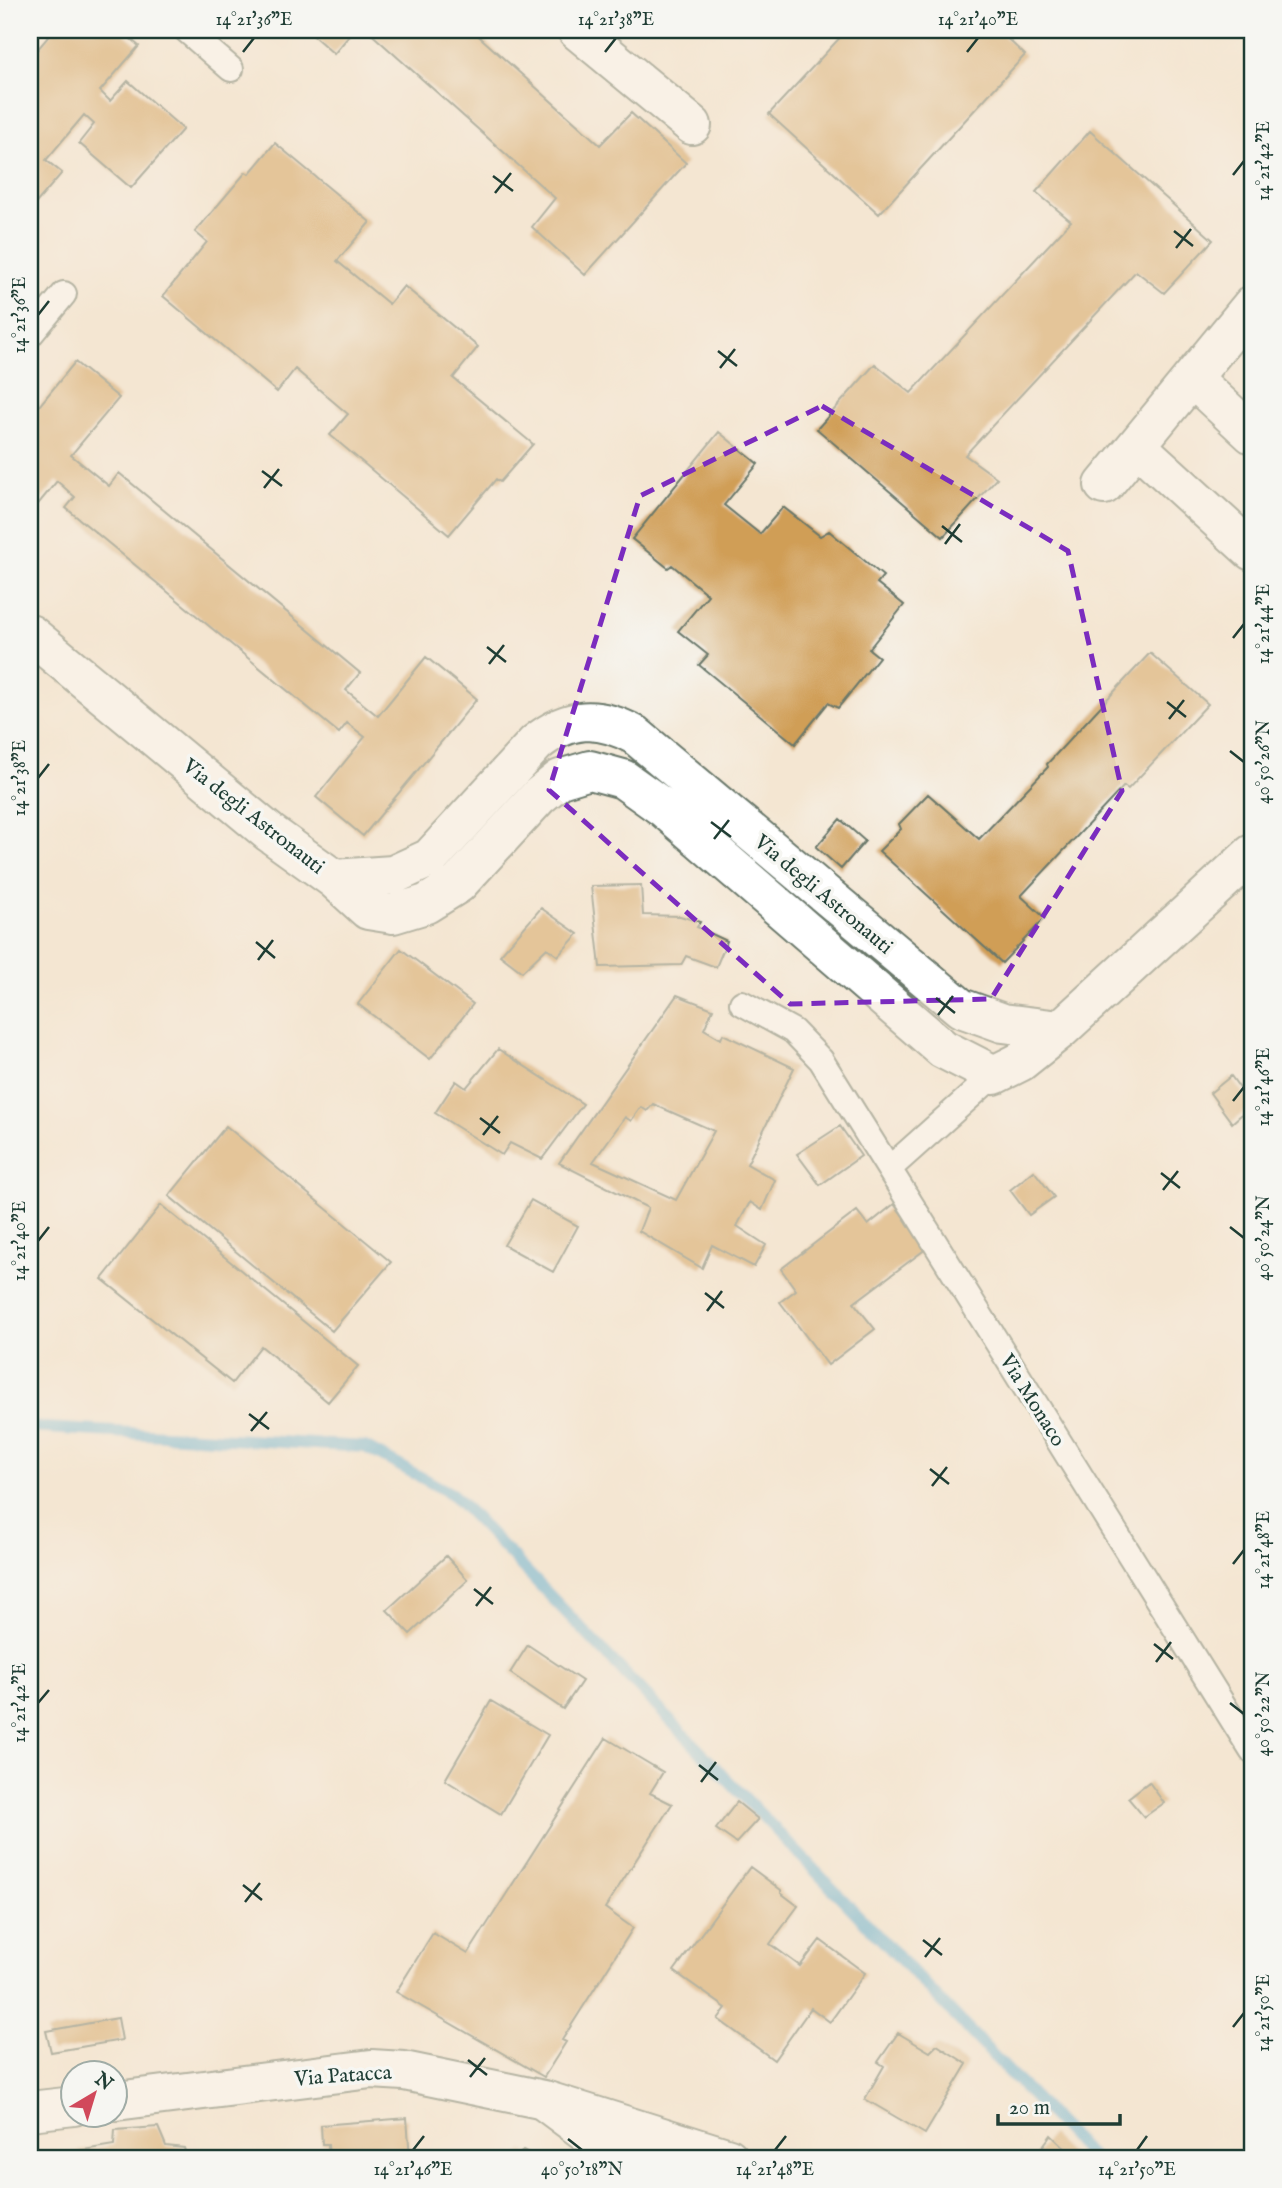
<svg xmlns="http://www.w3.org/2000/svg" width="1282" height="2188" font-family="'IM FELL English',serif">
<style>
.lines{fill:none;stroke-linecap:round;stroke-linejoin:round}
.stream{stroke:#58add4;stroke-width:12}
.building{fill:#d09e56;fill-rule:evenodd}
.lane-casing{stroke:#6a786b;stroke-width:28}
.street-casing{stroke:#6a786b;stroke-width:42}
.secondary-casing{stroke:#6a786b;stroke-width:42}
.lane{stroke:#fff;stroke-width:24}
.street{stroke:#fff;stroke-width:38}
.secondary{stroke:#fff;stroke-width:38}
.marked{fill:none;stroke:#7b2cbf;stroke-width:5;stroke-dasharray:14 9;stroke-linejoin:round}
.ticks{fill:none;stroke:#1f3d34;stroke-width:2.5}
.labels{text-anchor:middle;stroke-width:7;stroke-linejoin:round;paint-order:stroke}
.street-label{font-size:21px;fill:#1f3d34;stroke:#f6f6f2}
.neatline{fill:none;stroke:#1f3d34;stroke-width:2.5}
.ticks-label{font-size:18px;text-anchor:middle;fill:#1f3d34}
</style>
<rect width="100%" height="100%" fill="#f6f6f2"/>
<filter id="ink" filterUnits="userSpaceOnUse"><feTurbulence type="fractalNoise" baseFrequency=".0143" numOctaves="2"/><feDisplacementMap in="SourceGraphic" scale="14" xChannelSelector="R" yChannelSelector="G"/><feConvolveMatrix kernelMatrix="1 2 1 2 8 2 1 2 1" color-interpolation-filters="sRGB"/></filter>
<filter id="wash" filterUnits="userSpaceOnUse"><feTurbulence type="fractalNoise" baseFrequency=".00686" numOctaves="4" result="noise"/><feDisplacementMap in="SourceGraphic" scale="28" xChannelSelector="R" yChannelSelector="G"/><feGaussianBlur stdDeviation="1.57" result="paint"/><feColorMatrix in="noise" values="0 0 0 0 0 0 0 0 0 0 0 0 0 0 0 0 0 1.4 0 .05"/><feComposite in="paint" operator="in"/></filter>
<g filter="url(#wash)">
<rect width="100%" height="100%" fill="#f4e6d2"/>
<g class="lines">
<path class="stream" d="M30 1427 365 1447 452 1494 1092 2158"/>
</g>
<g id="blocks">
<path class="building" d="M54 30H120L139 46 100 91 110 101 128 81 183 129 131 188 79 143 94 124 84 115 46 160 62 173 30 210V58Z
M307 30H354L334 54Z
M367 30H472L600 145 631 113 686 163 585 275 532 227 555 198Z
M847 30H998L1025 55 879 214 769 114Z
M1090 131 1213 240 1164 293 1136 271 965 455 997 478 943 537 817 429 875 364 911 393 1071 221 1036 192Z
M275 143 370 222 337 261 389 304 404 286 478 347 453 378 533 444 500 482 496 479 449 535 330 435 348 414 295 369 277 392 163 296 207 242 195 232 246 172 249 174Z
M75 362 119 398 71 455 109 486 119 473 360 673 346 690 378 716 426 657 477 699 363 836 316 797 365 737 347 723 339 733 66 508 75 497 57 481 30 514V417Z
M719 432 758 464 724 505 760 534 783 507 820 536 829 531 883 576 877 583 904 605 869 649 879 657 838 708 828 703 795 744 699 665 708 655 678 631 708 595 672 565 668 568 632 539Z
M1150 653 1208 704 1128 789 1124 786 1021 896 1045 918 1002 963 879 851 901 829 899 824 928 794 979 839 1048 767 1047 764Z
M840 819 865 841 841 869 816 847Z
M641 885 643 915 680 916 700 922 697 927 727 941 716 967 686 956 681 965 600 967 591 886Z
M541 908 578 934 558 956 547 948 522 972 500 955Z
M401 949 473 1004 430 1059 358 1004Z
M677 995 713 1009 704 1029 721 1039 723 1034 794 1068 747 1164 775 1180 762 1210 750 1202 737 1226 766 1245 754 1267 712 1245 702 1268 639 1231 648 1208 559 1163ZM653 1104 714 1131 676 1200 593 1162 625 1117 631 1121 641 1107 647 1111Z
M498 1049 583 1104 542 1159 510 1143 502 1155 435 1113 456 1081 466 1088Z
M1231 1076 1252 1105 1232 1123 1210 1093Z
M226 1126 391 1262 332 1331 169 1196Z
M840 1126 861 1156 820 1185 797 1154Z
M1034 1171 1054 1197 1029 1215 1010 1190Z
M531 1200 578 1226 553 1272 504 1245Z
M894 1204 927 1248 854 1303 875 1329 828 1365 780 1302 796 1290 781 1269 857 1211 868 1225Z
M161 1205 358 1366 328 1402 261 1346 232 1383 102 1279Z
M446 1556 468 1580 410 1634 387 1610Z
M528 1645 582 1681 563 1709 510 1673Z
M491 1701 548 1735 501 1814 445 1780Z
M606 1738 663 1772 650 1793 672 1804 605 1908 633 1928 562 2040 566 2042 544 2077 396 1992 433 1933 468 1954Z
M1149 1782 1164 1803 1144 1817 1128 1798Z
M737 1802 758 1819 736 1843 716 1829Z
M750 1867 781 1890V1893L798 1906 770 1944 800 1966 820 1940 865 1973 830 2022 811 2008 774 2060 718 2019 726 2008 674 1971Z
M118 2018 122 2040 51 2052 46 2031Z
M898 2033 930 2052 937 2045 967 2064 925 2134 865 2099 884 2066 878 2062Z
M407 2118 410 2158H329L328 2144H322L321 2125Z
M158 2127 166 2146 184 2148 187 2158H66L65 2153 114 2145 115 2130Z
M1051 2135 1075 2158H1034Z
M523 2150 538 2158H517Z"/>
</g>
</g>
<g filter="url(#ink)">
<use href="#blocks" fill-opacity="0" stroke="#6a786b" stroke-width="2"/>
<g class="lines">
<g class="lane-casing">
<path id="lane" d="M186 30 231 69
M30 335 64 294
M742 1003 793 1031 821 1060 889 1169
M994 1075 889 1169 1252 1751"/>
</g>
<g class="street-casing">
<path id="street" d="M577 30 692 125
M1192 378 1252 434
M1137 446 1252 551
M1104 485 1252 305
M30 634 270 833 334 879 368 910 393 914 426 904 458 884 539 796 560 779 590 770 623 779 665 809 943 1049 994 1075 1020 1062 1060 1030 1252 854
M334 879 393 875 430 858 536 743C569 716 598 715 635 735L961 1008 1003 1023 1060 1030
M547 2103 621 2158"/>
</g>
<g class="secondary-casing">
<path id="secondary" d="M116 2101 371 2069 404 2071 544 2100 729 2158
M30 2111 74 2106"/>
</g>
<use href="#lane" class="lane"/>
<use href="#street" class="street"/>
<use href="#secondary" class="secondary"/>
</g>
</g>
<path d="M0 0H1282V2188H0ZM822 406 1068 551 1122 791 991 999 790 1004 549 790 640 496Z" fill="#f4e6d2" fill-opacity=".55" fill-rule="evenodd"/>
<path class="marked" d="M822 406 1068 551 1122 791 991 999 790 1004 549 790 640 496Z"/>
<path class="ticks" d="M243 52 254 38M605 52 616 38M967 52 978 38M1233 175 1244 161M493 176 513 191M495 193 511 173M1174 231 1193 246M1176 248 1191 229M38 315 49 301M718 351 737 366M720 368 735 349M262 471 282 486M264 488 279 469M942 526 962 542M945 544 960 524M1233 638 1244 624M487 647 506 662M489 664 504 645M1167 702 1186 717M1169 719 1184 700M1230 751 1244 762M38 778 49 764M711 822 731 837M714 839 729 820M256 942 275 958M258 960 273 940M936 998 955 1013M938 1015 953 996M1233 1101 1244 1087M480 1118 500 1133M483 1135 498 1116M1161 1173 1180 1188M1163 1190 1178 1171M1230 1227 1244 1238M38 1241 49 1227M705 1293 724 1308M707 1311 722 1291M249 1414 269 1429M251 1431 267 1412M930 1469 949 1484M932 1486 947 1467M1233 1564 1244 1550M474 1589 493 1604M476 1606 491 1587M1154 1644 1173 1659M1156 1662 1171 1642M38 1703 49 1690M1230 1703 1244 1714M699 1765 718 1780M701 1782 716 1762M243 1885 262 1900M245 1902 260 1883M923 1940 942 1955M925 1957 940 1938M1233 2027 1244 2013M468 2060 487 2075M470 2077 485 2058M568 2139 582 2150M413 2150 424 2136M775 2150 786 2136M1137 2150 1147 2136"/>
<g class="labels">
<g class="street-label">
<text transform="translate(254 816) rotate(38)" y="7">Via degli Astronauti</text>
<text transform="translate(824 894) rotate(40)" y="7">Via degli Astronauti</text>
<text transform="translate(1033 1400) rotate(58)" y="7">Via Monaco</text>
<text transform="translate(343 2075) rotate(-4)" y="7">Via Patacca</text>
</g>
</g>
<rect width="1282" height="2188" fill="none" stroke="#f6f6f2" stroke-width="77"/>
<g transform="translate(94 2094) rotate(38)"><circle r="33" fill="#f6f6f2" stroke="#a0aca6" stroke-width="2"/>
<path d="M0-5L12 26L0 18L-12 26Z" fill="#d1495b"/>
<text y="-10" font-size="19" font-weight="bold" text-anchor="middle" fill="#1f3d34">N</text>
</g>
<path d="M998 2114v10h122v-10" fill="none" stroke="#1f3d34" stroke-width="3.5"/>
<text x="1009" y="2114" font-size="21" fill="#1f3d34" stroke="#f6f6f2" stroke-width="5" paint-order="stroke">20 m</text>
<rect x="38" y="38" width="1206" height="2112" class="neatline"/>
<g class="ticks-label">
<text x="254" y="25">14°21'36"E</text>
<text x="616" y="25">14°21'38"E</text>
<text x="978" y="25">14°21'40"E</text>
<text transform="translate(1263 161) rotate(-90)" y="6">14°21'42"E</text>
<text transform="translate(19 315) rotate(-90)" y="6">14°21'36"E</text>
<text transform="translate(1263 624) rotate(-90)" y="6">14°21'44"E</text>
<text transform="translate(1263 762) rotate(-90)" y="6">40°50'26"N</text>
<text transform="translate(19 778) rotate(-90)" y="6">14°21'38"E</text>
<text transform="translate(1263 1087) rotate(-90)" y="6">14°21'46"E</text>
<text transform="translate(1263 1238) rotate(-90)" y="6">40°50'24"N</text>
<text transform="translate(19 1241) rotate(-90)" y="6">14°21'40"E</text>
<text transform="translate(1263 1550) rotate(-90)" y="6">14°21'48"E</text>
<text transform="translate(19 1703) rotate(-90)" y="6">14°21'42"E</text>
<text transform="translate(1263 1714) rotate(-90)" y="6">40°50'22"N</text>
<text transform="translate(1263 2013) rotate(-90)" y="6">14°21'50"E</text>
<text x="413" y="2175">14°21'46"E</text>
<text x="582" y="2175">40°50'18"N</text>
<text x="775" y="2175">14°21'48"E</text>
<text x="1137" y="2175">14°21'50"E</text>
</g>
</svg>
